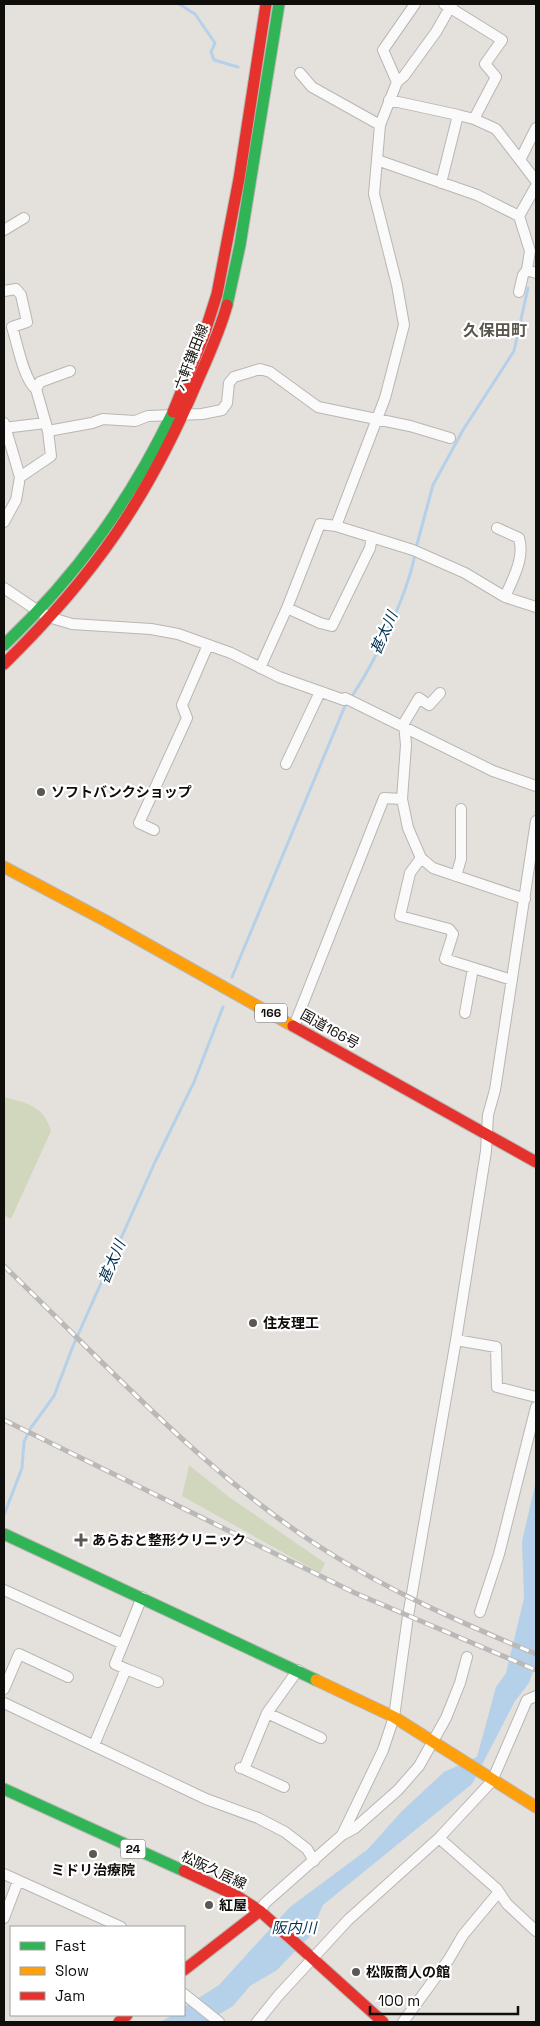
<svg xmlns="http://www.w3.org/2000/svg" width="540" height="2026" font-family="'Space Grotesk','Noto Sans JP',sans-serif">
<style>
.green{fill:#d1d7bd}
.water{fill:#b5d1ea}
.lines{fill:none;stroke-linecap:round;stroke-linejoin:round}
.stream{stroke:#b5d1ea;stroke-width:3}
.street-casing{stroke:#b9b6b3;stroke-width:12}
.fast-casing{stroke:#b9b6b3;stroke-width:13}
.slow-casing{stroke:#b9b6b3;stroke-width:13}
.jam-casing{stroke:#b9b6b3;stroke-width:13}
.street{stroke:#fbfafa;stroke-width:10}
.fast{stroke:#30b455;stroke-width:11}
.slow{stroke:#ff9f0a;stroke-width:11}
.jam{stroke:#e5322d;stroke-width:11}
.rail-casing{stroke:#bab9b7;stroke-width:5}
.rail{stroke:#fff;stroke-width:3;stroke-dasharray:9;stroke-linecap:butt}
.poi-dot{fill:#5a5854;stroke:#fff;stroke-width:2}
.labels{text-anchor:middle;stroke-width:4.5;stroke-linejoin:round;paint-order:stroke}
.shield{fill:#fff;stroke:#585654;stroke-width:1}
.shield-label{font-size:12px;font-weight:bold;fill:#100e0b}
.street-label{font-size:14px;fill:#100e0b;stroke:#fff}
.poi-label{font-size:14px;font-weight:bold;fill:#100e0b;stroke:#fff;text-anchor:start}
.water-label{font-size:15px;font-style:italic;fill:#003153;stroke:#fff}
.quarter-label{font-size:16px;font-weight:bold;fill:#5a554d;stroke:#fff}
</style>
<rect width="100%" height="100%" fill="#e4e0dc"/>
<path class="green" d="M4 1097C27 1103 44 1106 51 1131L11 1219 4 1215Z
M189 1465 229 1497 325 1563 320 1573 182 1496Z"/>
<path class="water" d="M536 1481V1663L529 1683 515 1701 472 1784 323 1905 309 1937 277 1970 250 1986 233 2006 206 2022H161L172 2015H184V2007L219 1985 290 1907 368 1849 402 1811 444 1772 477 1757 496 1687 506 1673 524 1598 522 1541Z"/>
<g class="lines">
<path class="stream" d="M179 4 195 14 215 43 211 52 214 60 238 67
M416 548 433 485 463 430 514 351 528 288
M232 977 345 706C371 671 407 597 415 554
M4 1515 22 1468 24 1442 30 1429 54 1396 73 1346 155 1162 194 1082 223 1007"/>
<g class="street-casing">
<path id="street" d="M300 73 312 87 380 125
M397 82 383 50 415 4
M389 100 458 115
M474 119 496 129 520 160
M536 128 520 160 536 181
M377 160 477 195 519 216 530 251 527 270 536 273
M441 183 458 115 474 119 496 77 485 64 502 40 444 4
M519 216 536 186
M4 230 24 218
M4 291 16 289 21 295 27 322 12 327C17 342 24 381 36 389L48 431 51 456 20 477
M519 292 523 275 527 270
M36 389 40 382 70 371
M4 423 20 477 16 500 4 522
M4 428 45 423
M48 431 92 423 103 419 135 421 148 416 202 414 222 410 227 403 229 383 234 377 260 369 270 372 318 407 410 426 450 438
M336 526 385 398 404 325 397 285 374 194 380 125 397 82 404 76 436 32 452 4
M497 528 519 538C525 558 513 578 505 597
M4 588 38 611 52 618 72 624 151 629 178 634 231 653 279 677 344 700
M287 608 320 623 332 626 370 548 372 537
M260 668 287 608 320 524 336 526 413 550 465 573 505 597 536 607
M440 693 429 705 419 698 404 723 406 745 402 799 408 828 421 858 410 873 400 916 449 929 453 934 445 959 512 980
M345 698 493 771 536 786
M286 764 320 692
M154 830 139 823 187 718 182 705 208 645
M421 858 433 868 525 899
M456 876 461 859V809
M465 1013 473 968
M294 1026 384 798 402 799
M456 1340 496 1347 497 1387 536 1397
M4 1590 123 1644
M480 1612 499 1554 536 1407
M126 1669 158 1682
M4 1689 19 1654 68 1677
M4 1703 206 1799 258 1818 285 1832 307 1849 314 1861
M267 1713 321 1738
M94 1745 126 1669 115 1664 142 1597
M240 1768 244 1769 267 1713 298 1670
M244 1769 284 1787
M342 1835 383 1750 394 1717 408 1616 456 1340 486 1151 488 1115 495 1090 536 821
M439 1838 497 1889 507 1904 536 1931
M4 1874 121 1927
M260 1911 265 1903 342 1835 355 1828 398 1790 419 1766 446 1718 460 1683 467 1657
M4 1918 18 1881
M184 1994 219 2022
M257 2022 278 1996 348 1920 439 1838 492 1781 527 1700 536 1696
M403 2022 449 1959 463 1935 498 1893"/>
</g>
<g class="fast-casing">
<path id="fast" d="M227 305 240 245 279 4
M4 645C77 575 129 503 173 412
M4 1534 316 1680
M4 1789 184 1871"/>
</g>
<g class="slow-casing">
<path id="slow" d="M4 867 106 921 293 1026
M316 1680 394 1717 536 1807"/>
</g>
<g class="jam-casing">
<path id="jam" d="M173 412 203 338 217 294 239 179 266 4
M4 664C94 576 148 498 197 382 208 357 220 331 227 305
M293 1026 536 1162
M184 1871 237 1896 260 1911 383 2022
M184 1970 260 1911
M119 2022 127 2015"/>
</g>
<use href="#street" class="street"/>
<use href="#fast" class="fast"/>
<use href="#slow" class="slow"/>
<use href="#jam" class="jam"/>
<g class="rail-casing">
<path id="rail" d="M4 1266C105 1363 202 1471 320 1547 388 1591 462 1623 536 1654
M4 1420 355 1593 536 1670"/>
</g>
<use href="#rail" class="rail"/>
</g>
<g class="poi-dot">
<circle cx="41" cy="792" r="5"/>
<circle cx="253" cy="1323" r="5"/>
<path d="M78.5 1532.5h5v5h5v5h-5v5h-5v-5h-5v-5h5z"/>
<circle cx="93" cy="1854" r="5"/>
<circle cx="209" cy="1905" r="5"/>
<circle cx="356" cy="1972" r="5"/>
</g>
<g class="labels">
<g class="shield">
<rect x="255" y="1003.5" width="32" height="19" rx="4"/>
<rect x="120.5" y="1839.5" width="25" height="19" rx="4"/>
</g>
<g class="shield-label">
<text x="271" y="1017">166</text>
<text x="133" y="1853">24</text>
</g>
<g class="street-label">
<text transform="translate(191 357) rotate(-69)" y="5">六軒鎌田線</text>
<text transform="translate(330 1029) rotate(29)" y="5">国道166号</text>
<text transform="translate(214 1870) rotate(25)" y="5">松阪久居線</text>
</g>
<g class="poi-label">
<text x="51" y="797">ソフトバンクショップ</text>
<text x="263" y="1328">住友理工</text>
<text x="92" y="1545">あらおと整形クリニック</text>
<text x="93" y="1875" text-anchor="middle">ミドリ治療院</text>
<text x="219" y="1910">紅屋</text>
<text x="366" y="1977">松阪商人の館</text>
</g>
<g class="water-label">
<text transform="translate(384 633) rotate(-66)" y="5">甚太川</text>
<text transform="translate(112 1262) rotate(-67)" y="5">甚太川</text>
<text x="294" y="1933">阪内川</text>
</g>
<g class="quarter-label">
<text x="495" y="336">久保田町</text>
</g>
</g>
<rect width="540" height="2026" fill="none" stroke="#100e0b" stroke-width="10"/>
<rect x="10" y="1926" width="175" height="90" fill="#ffffff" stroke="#9f9f9d"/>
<rect x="20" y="1942" width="25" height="8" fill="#30b455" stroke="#9f9f9d"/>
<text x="55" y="1951" font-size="15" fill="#100e0b">Fast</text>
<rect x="20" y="1967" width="25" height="8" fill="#ff9f0a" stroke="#9f9f9d"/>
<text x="55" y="1976" font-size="15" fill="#100e0b">Slow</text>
<rect x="20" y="1992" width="25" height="8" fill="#e5322d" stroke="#9f9f9d"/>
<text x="55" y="2001" font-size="15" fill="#100e0b">Jam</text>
<path d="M370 2006v8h148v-8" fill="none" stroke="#100e0b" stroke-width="2.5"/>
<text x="378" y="2006" font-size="15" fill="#100e0b" stroke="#ffffff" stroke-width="4" paint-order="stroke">100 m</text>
</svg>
